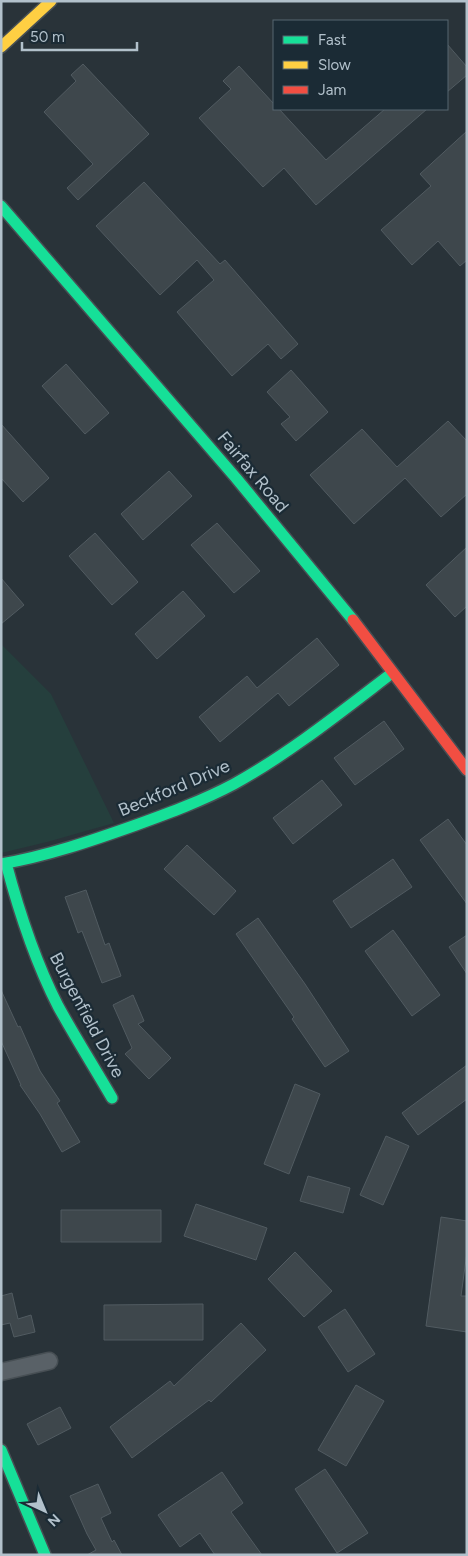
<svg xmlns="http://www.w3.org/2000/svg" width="468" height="1556" font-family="Figtree,sans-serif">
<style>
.green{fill:#253f3d}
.building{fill:#3e474c;stroke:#515b61}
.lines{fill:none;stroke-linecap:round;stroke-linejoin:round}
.street-casing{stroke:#474f54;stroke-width:19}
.fast-casing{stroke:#474f54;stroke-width:14}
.slow-casing{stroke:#474f54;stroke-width:14}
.jam-casing{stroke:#474f54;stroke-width:14}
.street{stroke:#596167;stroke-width:16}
.fast{stroke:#16e098;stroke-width:11}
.slow{stroke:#ffcf43;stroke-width:11}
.jam{stroke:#f24e42;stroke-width:11}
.labels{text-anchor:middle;stroke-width:4.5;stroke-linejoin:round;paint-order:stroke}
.street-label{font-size:18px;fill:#b2c1cb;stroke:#1b2b35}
</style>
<rect width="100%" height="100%" fill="#293339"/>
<path class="green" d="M1 644 51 694 114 823 47 842 1 853Z"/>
<path class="building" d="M447 44 467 67V75L447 92Z
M83 64 149 134 78 200 67 188 93 164 44 112 76 81 71 75Z
M239 66 274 104V109H279L326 160 385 109H427L316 205 284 168 263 187 199 118 231 89 223 81Z
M467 131V260L460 266 438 241 412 265 381 230 431 186 420 174Z
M144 182 220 264 225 260 298 344 281 359 268 344 232 376 177 312 214 280 197 260 160 295 96 226Z
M66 364 109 413 85 434 42 386Z
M291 370 328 412 296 441 281 424 290 417 267 392Z
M448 421 467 441V494L441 517 405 478 354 524 310 475 362 429 397 467Z
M1 424 49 478 23 502 1 478Z
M169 471 192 496 143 540 121 514Z
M217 523 260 571 234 593 191 545Z
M95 533 138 582 112 605 69 556Z
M467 547V606L455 617 426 585Z
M1 578 24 605 1 624Z
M183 591 205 616 157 659 135 634Z
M317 638 339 665 289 706 278 693 220 742 199 717 247 676 257 688Z
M384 721 404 749 355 785 334 758Z
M322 780 342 805 293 844 273 818Z
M448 819 467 845V904L420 840Z
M187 845 236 891 214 915 164 869Z
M393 859 412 887 351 928 333 901Z
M86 890 105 945 109 943 121 976 102 983 82 931 78 933 65 897Z
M258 918 305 984 349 1051 325 1067 292 1019 294 1017 236 934Z
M393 930 440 995 412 1016 365 951Z
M467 935V974L449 947Z
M1 990 18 1027 20 1026 40 1071 60 1101 57 1103 80 1142 62 1152 40 1114 20 1085H21L1 1041Z
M133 995 144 1021 138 1024 171 1058 149 1079 125 1054 132 1048 113 1005Z
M467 1065V1099L418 1135 402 1113Z
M295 1084 320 1094 289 1174 264 1164Z
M386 1136 409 1146 383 1205 360 1195Z
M308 1176 350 1188 343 1213 300 1201Z
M196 1204 267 1228 256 1260 184 1236Z
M61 1210H161V1242H61Z
M441 1217 467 1221V1252L461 1296H467V1332L426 1326Z
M295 1252 332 1291 304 1317 268 1279Z
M12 1293 18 1319 31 1315 35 1332 14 1337 10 1323 1 1325V1296Z
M203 1304V1340H104V1305Z
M345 1309 375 1354 348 1372 318 1327Z
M241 1323 266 1350 211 1402 209 1400 132 1458 110 1427 170 1381 174 1386Z
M356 1385 384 1401 346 1466 318 1450Z
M60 1407 71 1428 38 1445 27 1424Z
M325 1469 368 1533 337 1553 295 1489Z
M222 1472 243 1503 231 1512 262 1555H215L200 1533 180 1547 158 1515Z
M98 1484 111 1513 101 1518 112 1542 114 1540 122 1555H87L96 1550 87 1534 70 1496Z"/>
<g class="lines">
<g class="street-casing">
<path id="street" d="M1 1372 49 1361"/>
</g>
<g class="fast-casing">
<path id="fast" d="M1 206 236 478 353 620
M6 863C19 912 35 961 58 1006 75 1037 94 1067 112 1098
M1 864C47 856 91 841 136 825 169 813 202 801 234 784 290 753 341 712 392 673
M1 1450 45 1555"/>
</g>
<g class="slow-casing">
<path id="slow" d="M1 47 51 1"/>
</g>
<g class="jam-casing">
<path id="jam" d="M353 620 467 770"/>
</g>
<use href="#street" class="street"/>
<use href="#fast" class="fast"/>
<use href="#slow" class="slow"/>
<use href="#jam" class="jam"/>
</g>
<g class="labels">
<g class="street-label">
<text transform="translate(253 472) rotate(50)" y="6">Fairfax Road</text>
<text transform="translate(174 788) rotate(-23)" y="6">Beckford Drive</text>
<text transform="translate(87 1015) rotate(62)" y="6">Burgenfield Drive</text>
</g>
</g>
<rect width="468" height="1556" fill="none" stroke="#b2c1cb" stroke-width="5"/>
<rect x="273" y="20" width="175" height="90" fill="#1b2b35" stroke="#576771"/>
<rect x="283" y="36" width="25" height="8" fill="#16e098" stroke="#576771"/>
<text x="318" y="45" font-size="15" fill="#b2c1cb">Fast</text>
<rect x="283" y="61" width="25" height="8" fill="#ffcf43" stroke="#576771"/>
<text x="318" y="70" font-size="15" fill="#b2c1cb">Slow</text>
<rect x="283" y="86" width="25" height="8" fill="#f24e42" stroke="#576771"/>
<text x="318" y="95" font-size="15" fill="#b2c1cb">Jam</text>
<g transform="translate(45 1511) rotate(136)" stroke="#1b2b35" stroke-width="4" paint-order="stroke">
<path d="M0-4L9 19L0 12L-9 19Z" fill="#b2c1cb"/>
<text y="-8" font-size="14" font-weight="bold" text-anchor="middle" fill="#b2c1cb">N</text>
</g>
<path d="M22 42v8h115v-8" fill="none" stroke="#b2c1cb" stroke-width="2.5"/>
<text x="30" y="42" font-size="15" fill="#b2c1cb" stroke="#1b2b35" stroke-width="4" paint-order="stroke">50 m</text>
</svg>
